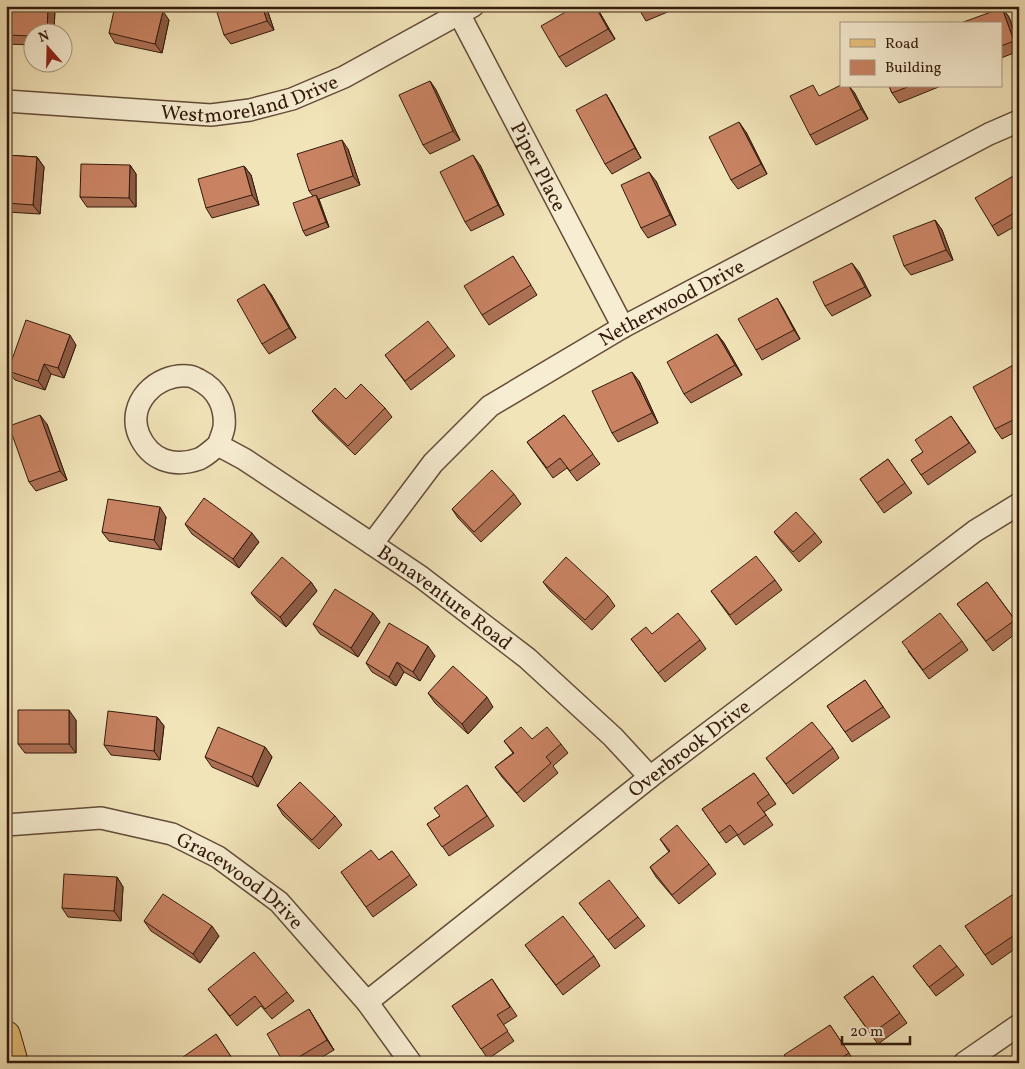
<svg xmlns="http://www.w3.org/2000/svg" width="1025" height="1069" font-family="Vollkorn,serif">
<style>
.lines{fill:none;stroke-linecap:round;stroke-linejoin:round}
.minor-casing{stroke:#634c38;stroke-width:24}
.primary-casing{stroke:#331a0d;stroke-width:30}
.minor{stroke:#f7edd2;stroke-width:21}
.primary{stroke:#e9c27c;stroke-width:28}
.wall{fill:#ad7155;stroke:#331a0d}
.shaded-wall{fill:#8d5c45;stroke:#331a0d}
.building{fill:#c98363;stroke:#331a0d}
.labels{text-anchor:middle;stroke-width:5;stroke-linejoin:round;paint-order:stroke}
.street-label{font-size:20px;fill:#331a0d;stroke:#f7edd2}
</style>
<rect width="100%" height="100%" fill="#f2e4b9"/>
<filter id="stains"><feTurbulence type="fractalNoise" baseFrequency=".004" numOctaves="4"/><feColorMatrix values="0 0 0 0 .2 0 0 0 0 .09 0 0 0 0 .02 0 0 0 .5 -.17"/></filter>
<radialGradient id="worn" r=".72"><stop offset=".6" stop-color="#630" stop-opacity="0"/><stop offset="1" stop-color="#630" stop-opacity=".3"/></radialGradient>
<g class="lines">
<g class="minor-casing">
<g id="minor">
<path id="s1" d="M455 6 623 327"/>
<path id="s2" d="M6 101 211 115 250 110 292 99 344 77 473 6"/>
<path id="s3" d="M218 445C212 450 206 456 199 459 173 468 150 460 139 435 126 403 157 373 188 376 192 376 195 378 199 380 217 389 226 407 224 427 223 433 220 440 218 445L244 459 372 544 421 577 527 658 613 737 650 777"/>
<path id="s4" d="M372 544 433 463 490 406 623 327 989 134 1019 121"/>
<path id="s5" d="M6 825 101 818 172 834 218 857 279 902 367 1002 411 1063"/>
<path id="s6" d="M367 1002 650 777 975 531 1019 504"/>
<path d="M964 1063 1019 1025"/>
</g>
</g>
<g class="primary-casing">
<path id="primary" d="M6 1035 14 1063"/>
</g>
<use href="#minor" class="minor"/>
<use href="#primary" class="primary"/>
</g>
<path class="wall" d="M6 6H53L55 9 54 32H32V45L6 44Z
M266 6 274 30 231 44 224 35Z
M349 6H358L351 9Z
M596 6 615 39 566 67 559 57Z
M637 6H682L646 21Z
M1002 8 1009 17 1019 45V51L1001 58Z
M169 20 162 53 115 43 109 33Z
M430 81 436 90 460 140 430 154 423 145Z
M889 86H941L899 103 892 93Z
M854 92 868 119 816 145 810 135 821 96Z
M606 94 612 104 641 158 612 174 605 164Z
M746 132 767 174 738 189 731 180Z
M348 149 360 185 319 199 329 227 306 236 303 231 313 196 309 191Z
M6 155 37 157 44 167 40 214 7 212 6 211Z
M130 165 136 174V207H87L80 197Z
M480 165 504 215 471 231 465 222Z
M244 166 251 175 259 205 212 218 206 208Z
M1015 175 1019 180V224L998 236 992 226Z
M656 181 676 225 648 238 641 228Z
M935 220 942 230 953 260 911 275 904 266Z
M513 256 537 295 489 325 482 315Z
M859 272 871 296 832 316 825 306Z
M271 294 296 338 269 354 262 344Z
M777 298 783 308 800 339 762 360 756 350Z
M717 334 724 343 742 375 691 403 684 394Z
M76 345 64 378 51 374 45 390 15 380 8 371Z
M448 347 455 356 411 390 385 355Z
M1019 362V430L1002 439 995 429Z
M639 381 658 423 618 442 612 433Z
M385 408 392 417 355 455 319 420 312 411Z
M564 415 600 464 577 481 567 468 553 478 527 442Z
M951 416 976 452 928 485 911 460 923 452Z
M47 424 67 480 36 491 29 482Z
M888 459 912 493 884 513 860 479Z
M514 494 521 504 481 542 458 518 452 509Z
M166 517 161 550 109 541 102 532Z
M185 524 259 542 239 568 192 534Z
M774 532 815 533 822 542 799 562 781 541Z
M775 580 782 590 736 625 711 591Z
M311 582 317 591 286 627 258 602 251 593Z
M543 582 608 596 615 606 592 630 550 591Z
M987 582 1019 625V631L993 651 957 604Z
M380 622 358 657 320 634 313 624Z
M652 634 700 640 706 649 665 682 638 648 631 639Z
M962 641 968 650 929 679 908 651Z
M435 656 420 681 404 672 396 686 372 672 366 663Z
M865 680 890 717 852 742 827 706Z
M428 693 493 707 468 734 435 703Z
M157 717 164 726 160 760 111 755 104 745Z
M76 720V753H25L18 744Z
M532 739 561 744 568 753 553 766 558 773 524 802 502 777 495 767 513 753 504 741Z
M265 747 272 757 258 787 212 767 205 757Z
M833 748 839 758 793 794 766 758Z
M754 773 776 804 764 812 773 825 744 845 737 835 726 843 702 809Z
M467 785 494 826 449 856 427 824 440 816Z
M277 805 335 816 342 825 319 849 283 815Z
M660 839 709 864 716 874 679 904 656 877 650 867 669 852Z
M392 851 417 885 373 917 341 872 379 860Z
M117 877 123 887 121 921 68 917 62 908Z
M579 903 638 917 645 926 615 949Z
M1019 904V946L992 965 965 926Z
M144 921 219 936 200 963 151 931Z
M525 945 594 956 600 966 563 995Z
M913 966H957L964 975 936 996Z
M873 976 907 1023 878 1044 844 997Z
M492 979 517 1016 503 1025 514 1041 488 1059 452 1006Z
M208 989 287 992 294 1001 272 1019 261 1006 237 1026Z
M309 1009 334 1050 312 1063H284Z
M830 1025 855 1062 789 1063Z
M216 1034 235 1063H187Z"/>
<path class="shaded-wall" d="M48 6H53L55 9 54 32H47Z
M262 6H266L274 30 267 21Z
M595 6H596L615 39 608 29Z
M1002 8 1009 17 1019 45V48L1014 41Z
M163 11 169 20 162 53 155 44Z
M430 81 436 90 460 140 453 131Z
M849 86 854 92 868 119 861 109Z
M606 94 612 104 641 158 635 148Z
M739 122 746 132 767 174 761 164Z
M342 140 348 149 360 185 353 176Z
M473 155 480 165 504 215 498 205Z
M37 157 44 167 40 214 33 205Z
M130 165 136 174V207L129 198Z
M244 166 251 175 259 205 252 195Z
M649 172 656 181 676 225 670 215Z
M316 195 319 200 329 227 326 222Z
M935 220 942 230 953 260 946 250Z
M852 263 859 272 871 296 865 287Z
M264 284 271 294 296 338 289 328Z
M777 298 783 308 800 339 794 330Z
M717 334 724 343 742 375 735 365Z
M70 335 76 345 64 378 58 368Z
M44 364 51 374 45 390 38 381Z
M632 372 639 381 658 423 652 413Z
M40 415 47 424 67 480 60 471Z
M160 507 166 517 161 550 154 540Z
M252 533 259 542 239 568 233 559Z
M311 582 317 591 286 627 280 617Z
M373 613 380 622 358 657 351 648Z
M428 646 435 656 420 681 413 672Z
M397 662 404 672 396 686 389 677Z
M487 697 493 707 468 734 462 724Z
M69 710 76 720V753L69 744Z
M157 717 164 726 160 760 154 751Z
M265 747 272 757 258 787 252 777Z
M117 877 123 887 121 921 114 911Z
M212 926 219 936 200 963 193 954Z
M309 1009 315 1019 334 1050 327 1040Z"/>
<path class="building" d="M6 6H48L47 32H32V36L6 35Z
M115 6H143L163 11 155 44 109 33Z
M215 6H262L267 21 224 35Z
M576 6H595L608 29 559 57 541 26Z
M637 6H652L640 11Z
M1002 8 1014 41 1001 46V24H958Z
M430 81 453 131 423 145 399 95Z
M813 85 819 96 841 85V86H849L861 109 810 135 790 96Z
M889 86H910L892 93Z
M606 94 635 148 605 164 576 110Z
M739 122 761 164 731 180 709 137Z
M342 140 353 176 309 191 297 154Z
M6 155 37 157 33 205 6 203Z
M473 155 498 205 465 222 440 172Z
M81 164 130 165 129 198 80 197Z
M244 166 252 195 206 208 198 179Z
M649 172 670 215 641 228 621 185Z
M1015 175 1019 181V210L992 226 975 198Z
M316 195 326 222 303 231 293 203Z
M935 220 946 250 904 266 893 236Z
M513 256 531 285 482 315 464 286Z
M852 263 865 287 825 306 813 282Z
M264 284 289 328 262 344 237 300Z
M777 298 794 330 756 350 738 319Z
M26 320 70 335 58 368 44 364 38 381 8 371Z
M428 321 448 347 405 381 385 355Z
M717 334 735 365 684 394 667 362Z
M1019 362V417L995 429 973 387Z
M632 372 652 413 612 433 592 391Z
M361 384 385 408 348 446 312 411 335 388 346 399Z
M40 415 60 471 29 482 9 426Z
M564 415 593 454 570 471 560 458 547 468 527 442Z
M951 416 969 443 921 475 911 460 923 452 915 440Z
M888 459 905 483 877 503 860 479Z
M492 470 514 494 474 532 452 509Z
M204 498 252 533 233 559 185 524Z
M108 499 160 507 154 540 102 532Z
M796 512 815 533 793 552 774 532Z
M756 556 775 580 730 615 711 591Z
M282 557 311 582 280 617 251 593Z
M566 557 608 596 585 620 543 582Z
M987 582 1015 620 986 641 957 604Z
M335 589 373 613 351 648 313 624Z
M678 613 700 640 658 673 631 639 646 627 652 634Z
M940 613 962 641 923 670 902 642Z
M389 623 428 646 413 672 397 662 389 677 366 663Z
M453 666 487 697 462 724 428 693Z
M865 680 883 707 845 732 827 706Z
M18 710H69V744H18Z
M108 711 157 717 154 751 104 745Z
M812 722 833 748 786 784 766 758Z
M218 727 265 747 252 777 205 757Z
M521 727 532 739 547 727 561 744 546 757 551 763 517 793 495 767 514 753 504 741Z
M754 773 769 794 757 803 766 815 738 835 730 825 719 833 702 809Z
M300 782 335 816 312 840 277 805Z
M467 785 487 816 442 847 427 824 440 816 434 808Z
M677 825 709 864 672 895 650 867 670 851 660 839Z
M371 850 379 860 392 851 410 875 366 907 341 872Z
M64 874 117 877 114 911 62 908Z
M609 880 638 917 608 940 579 903Z
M163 894 212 926 193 954 144 921Z
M1012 895 1019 904V932L985 955 965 926Z
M563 916 594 956 556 985 525 945Z
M940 945 957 966 929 987 913 966Z
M254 952 287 992 265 1009 255 996 230 1016 208 989Z
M873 976 900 1013 871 1034 844 997Z
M492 979 510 1007 497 1015 508 1031 481 1049 452 1006Z
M309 1009 327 1040 289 1063H284L267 1034Z
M830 1025 849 1053 833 1063H789L784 1055Z
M216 1034 232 1058 226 1063H187L183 1057Z"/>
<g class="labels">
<g class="street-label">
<text dy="7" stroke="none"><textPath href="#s2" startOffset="246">Westmoreland Drive</textPath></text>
<text dy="7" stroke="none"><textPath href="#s1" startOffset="181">Piper Place</textPath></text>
<text dy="7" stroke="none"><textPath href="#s4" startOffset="391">Netherwood Drive</textPath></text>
<text dy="7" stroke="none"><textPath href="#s3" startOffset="548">Bonaventure Road</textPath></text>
<text dy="7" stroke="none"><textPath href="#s6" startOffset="410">Overbrook Drive</textPath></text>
<text dy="7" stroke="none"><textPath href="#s5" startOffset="251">Gracewood Drive</textPath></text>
</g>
</g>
<rect width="1025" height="1069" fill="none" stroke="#f2e4b9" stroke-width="25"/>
<rect x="8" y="8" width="1010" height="1054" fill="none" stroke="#331a0d" stroke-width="2.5"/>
<rect x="12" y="12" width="1000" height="1044" fill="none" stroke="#331a0d"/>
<rect x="840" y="22" width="162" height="65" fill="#f7edd2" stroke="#a99983"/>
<rect x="850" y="39" width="25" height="8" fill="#e9c27c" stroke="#a99983"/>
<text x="885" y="48" font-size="15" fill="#331a0d">Road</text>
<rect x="850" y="60" width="25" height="15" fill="#c98363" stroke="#a99983"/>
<text x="885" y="72" font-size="15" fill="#331a0d">Building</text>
<g transform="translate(48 48) rotate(340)"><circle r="24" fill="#f7edd2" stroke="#a99983"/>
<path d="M0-4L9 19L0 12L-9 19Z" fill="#8f2418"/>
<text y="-8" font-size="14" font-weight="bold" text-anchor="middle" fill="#331a0d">N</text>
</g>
<path d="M842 1036v8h68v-8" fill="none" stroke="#331a0d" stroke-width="2.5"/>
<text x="850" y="1036" font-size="15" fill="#331a0d" stroke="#f7edd2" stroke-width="4" paint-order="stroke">20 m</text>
<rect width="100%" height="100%" filter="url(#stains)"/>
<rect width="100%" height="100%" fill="url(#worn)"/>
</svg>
